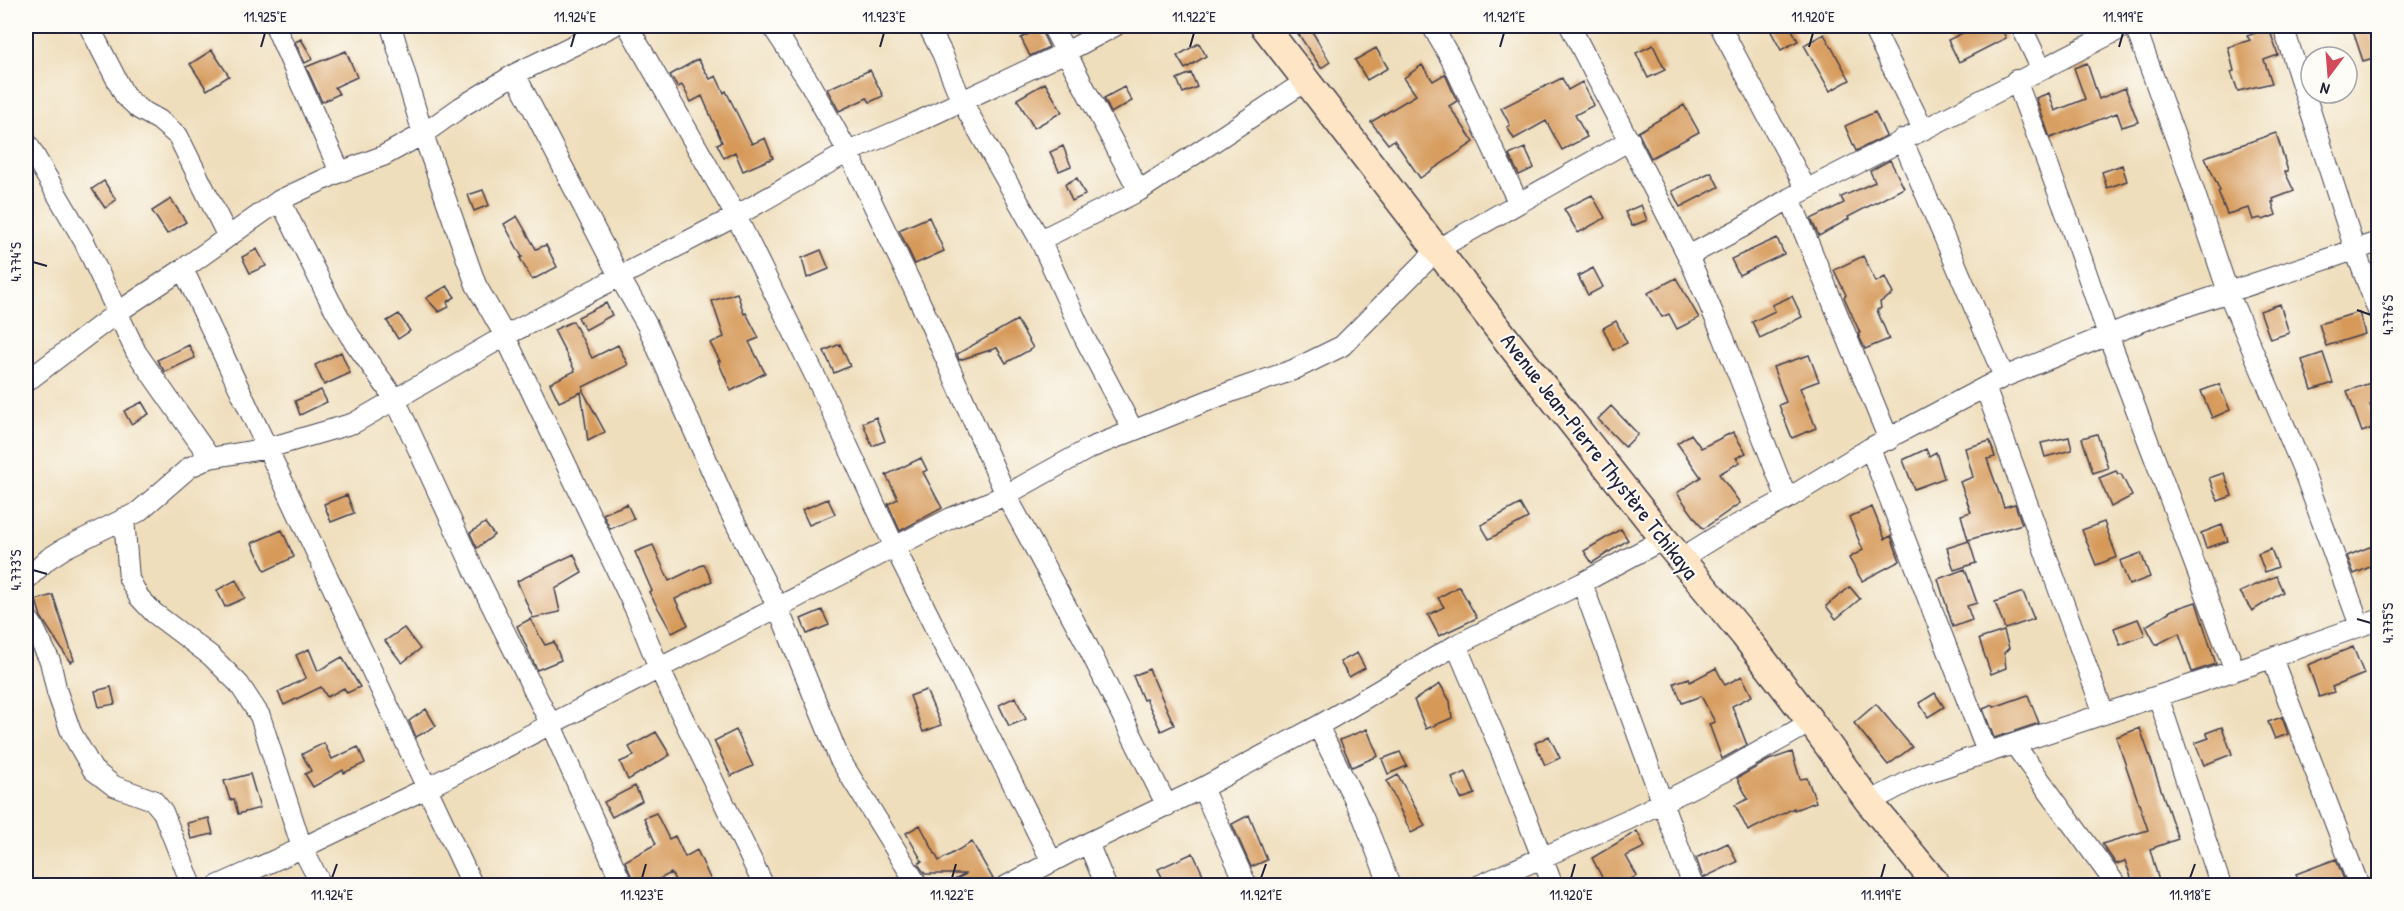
<svg xmlns="http://www.w3.org/2000/svg" width="2404" height="911" font-family="'Patrick Hand',sans-serif">
<style>
.building{fill:#d69958}
.lines{fill:none;stroke-linecap:round;stroke-linejoin:round}
.street-casing{stroke:#413e4e;stroke-width:22}
.secondary-casing{stroke:#413e4e;stroke-width:30}
.street{stroke:#fff;stroke-width:20}
.secondary{stroke:#fee5c5;stroke-width:27}
.ticks{fill:none;stroke:#22223b;stroke-width:2}
.labels{text-anchor:middle;stroke-width:4.5;stroke-linejoin:round;paint-order:stroke}
.street-label{font-size:22px;fill:#22223b;stroke:#fdfcf7}
.neatline{fill:none;stroke:#22223b;stroke-width:2}
.ticks-label{font-size:15px;text-anchor:middle;fill:#22223b}
</style>
<rect width="100%" height="100%" fill="#fdfcf7"/>
<filter id="ink" filterUnits="userSpaceOnUse"><feTurbulence type="fractalNoise" baseFrequency=".0167" numOctaves="2"/><feDisplacementMap in="SourceGraphic" scale="12" xChannelSelector="R" yChannelSelector="G"/><feConvolveMatrix kernelMatrix="1 2 1 2 8 2 1 2 1" color-interpolation-filters="sRGB"/></filter>
<filter id="wash" filterUnits="userSpaceOnUse"><feTurbulence type="fractalNoise" baseFrequency=".008" numOctaves="4" result="noise"/><feDisplacementMap in="SourceGraphic" scale="24" xChannelSelector="R" yChannelSelector="G"/><feGaussianBlur stdDeviation="1.35" result="paint"/><feColorMatrix in="noise" values="0 0 0 0 0 0 0 0 0 0 0 0 0 0 0 0 0 1.4 0 .05"/><feComposite in="paint" operator="in"/></filter>
<g filter="url(#wash)">
<rect width="100%" height="100%" fill="#efdebc"/>
<g id="blocks">
<path class="building" d="M1293 26H1309L1330 62 1321 68Z
M1768 26H1790L1798 41 1781 50Z
M1977 26H2000L2006 38 1959 62 1948 40Z
M2367 27 2377 57 2363 61 2353 31Z
M1040 28 1049 47 1030 56 1021 38Z
M2269 28 2278 55 2264 60 2272 83 2238 91 2231 72 2234 71 2228 47 2250 40 2247 36Z
M1824 34 1850 80 1830 91 1804 45Z
M301 39 313 59 305 63 295 42Z
M1199 43 1206 56 1185 69 1177 56Z
M1653 45 1665 70 1648 78 1636 53Z
M1376 48 1388 68 1367 80 1355 60Z
M212 50 229 76 207 90 190 64Z
M346 51 357 77 335 87 339 94 322 102 306 67Z
M698 59 710 79 716 76 724 93 726 91 752 144 765 138 773 158 743 171 735 152 724 158 717 144 722 142 702 96 691 102 682 85 678 87 670 75Z
M2087 63 2099 99 2125 88 2138 122 2122 127 2117 113 2050 138 2036 98 2049 93 2055 111 2085 99 2074 68Z
M1422 65 1433 81 1445 74 1457 101 1449 106 1474 142 1420 178 1394 140 1388 144 1371 122 1416 95 1404 78Z
M870 70 883 96 870 102 867 98 839 111 827 89Z
M1191 73 1197 87 1183 93 1177 79Z
M1562 78 1568 90 1582 82 1594 105 1575 115 1587 137 1562 150 1546 121 1514 139 1507 127 1510 125 1501 108Z
M1045 83 1062 112 1034 128 1017 99Z
M1124 87 1132 101 1111 113 1104 98Z
M1684 105 1699 132 1651 158 1638 132Z
M1875 112 1886 136 1856 151 1845 126Z
M2276 133 2288 171 2285 172 2294 191 2273 199 2274 202H2272L2276 215 2263 220 2260 218 2253 220 2249 208 2227 214 2218 192 2220 191 2205 157Z
M1063 146 1071 166 1059 171 1050 152Z
M1525 148 1534 168 1519 175 1509 155Z
M1890 160 1904 188 1848 217 1849 219 1819 236 1811 219 1844 203 1841 197 1875 182 1870 171Z
M2122 165 2127 181 2107 188 2102 172Z
M1711 172 1719 187 1680 207 1672 191Z
M1077 178 1085 195 1072 201 1065 184Z
M104 181 116 200 105 208 92 189Z
M483 190 489 205 474 211 468 195Z
M1592 195 1605 218 1578 233 1564 209Z
M171 199 186 222 167 234 152 211Z
M1641 205 1647 220 1632 226 1625 212Z
M517 216 536 249 546 245 557 267 532 280 520 258 522 257 504 224Z
M929 217 944 251 915 264 899 230Z
M1777 238 1784 254 1739 275 1731 259Z
M257 249 266 266 250 273 242 257Z
M821 250 829 269 807 278 802 258Z
M1863 256 1876 282 1885 277 1893 294 1880 302 1881 308 1877 310 1889 339 1865 349 1858 334 1860 333 1844 297 1846 295 1834 270Z
M1593 268 1603 287 1588 295 1578 276Z
M1676 278 1699 318 1677 329 1669 314 1662 317 1648 293Z
M447 286 455 297 447 302 449 307 439 312 426 298Z
M737 293 744 314 746 313 759 338 749 342 765 373 731 391 718 361H720L710 343 724 337 712 301Z
M1792 296 1802 317 1760 338 1752 322 1775 311 1772 305Z
M606 303 612 315 585 330 578 317Z
M2280 304 2289 333 2270 339 2260 311Z
M2359 312 2365 334 2326 346 2319 324Z
M399 314 410 331 398 339 387 321Z
M1017 320 1033 348 1006 363 997 348 959 360 957 354Z
M573 321 592 358 618 345 628 365 583 387V391L605 432 588 441 581 392 559 402 550 383 575 371 554 330Z
M1616 321 1627 343 1613 350 1603 328Z
M840 344 850 366 834 373 824 351Z
M189 345 195 358 165 372 157 360Z
M341 352 350 373 324 385 315 365Z
M2323 353 2333 383 2312 390 2302 360Z
M1809 355 1819 381 1800 388 1816 428 1792 438 1779 405 1786 402 1773 367Z
M2379 380V402L2370 405 2378 426 2362 432 2347 391Z
M2219 384 2230 410 2212 418 2201 391Z
M321 390 327 402 300 415 295 401Z
M142 402 149 414 131 424 124 411Z
M1611 406 1638 434 1625 447 1598 419Z
M876 417 885 441 872 446 863 423Z
M1733 432 1746 453 1736 458 1740 462 1719 474 1740 503 1703 529 1677 493 1701 477 1677 443 1691 434 1701 448Z
M2097 434 2108 468 2093 473 2082 438Z
M2069 437 2072 450 2045 457 2041 443Z
M1990 441 1995 457 1987 459 2004 507 2015 504 2022 524 1968 540 1961 515 1971 512 1960 482 1973 477 1965 448Z
M1926 449 1929 456 1936 452 1944 478 1914 489 1903 460Z
M921 458 927 470 923 472 942 508 900 531 888 504 898 499 886 475Z
M2116 471 2118 474H2121L2132 496 2111 507 2099 478Z
M2224 473 2232 496 2218 501 2209 478Z
M347 495 354 513 331 522 324 504Z
M828 499 835 514 809 525 802 510Z
M627 504 634 519 610 529 603 514Z
M1520 504 1528 518 1489 539 1481 525Z
M1872 507 1885 539 1891 536 1900 561 1862 581 1849 558 1863 550 1849 517Z
M2104 522 2117 557 2096 565 2082 530Z
M485 523 494 535 477 548 470 533Z
M2222 525 2228 541 2206 548 2201 533Z
M1621 529 1628 540 1592 563 1584 551Z
M282 530 294 557 265 571 252 543Z
M1969 541 1976 563 1954 570 1947 548Z
M653 545 669 581 704 564 712 581 675 599 688 625 672 633 649 592 652 591 635 552Z
M2372 546 2379 563 2354 574 2347 556Z
M2271 549 2278 567 2265 572 2258 554Z
M2141 553 2150 577 2129 585 2120 561Z
M574 554 582 573 555 589 560 612 533 618 517 581Z
M1965 569 1977 603 1967 606 1972 620 1953 627 1938 579Z
M2276 576 2283 592 2252 611 2240 592Z
M236 580 245 598 225 607 217 590Z
M1459 586 1477 618 1439 636 1428 615 1444 607 1438 598Z
M1850 587 1860 599 1836 619 1826 606Z
M2023 592 2034 619 2005 629 1995 602Z
M53 595 74 660 70 662 41 617 36 600Z
M2196 602 2216 664 2192 672 2179 633 2156 645 2146 626 2172 610Z
M822 610 829 625 807 634 801 619Z
M530 619 545 645 554 642 561 660 537 670 517 626Z
M2138 619 2145 635 2120 645 2114 628Z
M404 628 420 649 402 663 385 641Z
M2004 631 2009 648 2004 653 2006 668 1991 674 1979 639Z
M2353 647 2364 674 2332 687 2334 692 2319 697 2308 665Z
M309 649 318 671 342 657 360 687 347 693 344 688 327 697 321 687 284 705 278 692 306 678 296 655Z
M1357 653 1365 668 1349 677 1340 662Z
M1716 668 1725 685 1742 676 1752 696 1732 706 1747 745 1722 759 1709 724 1715 722 1701 696 1682 703 1674 683 1689 678 1690 682Z
M1149 669 1174 725 1161 731 1146 699 1143 700 1133 676Z
M1440 684 1450 701 1452 718 1426 729 1414 700Z
M111 687 115 704 99 707 95 691Z
M926 690 941 725 923 732 910 696Z
M1935 693 1944 707 1928 717 1919 703Z
M2028 695 2039 723 1994 738 1983 709 1993 705 1994 707Z
M1015 697 1026 719 1009 726 999 705Z
M1876 704 1912 747 1888 765 1854 723Z
M426 709 436 726 416 737 409 721Z
M2282 717 2288 734 2275 739 2268 722Z
M2222 727 2232 754 2204 765 2195 743 2209 738 2206 733Z
M2140 728 2178 839 2150 849 2160 885H2134L2125 861 2116 864 2102 844 2148 830 2116 737Z
M1367 729 1378 756 1352 767 1340 740Z
M736 730 753 766 731 776 714 741Z
M656 732 670 755 628 780 620 762 634 756 629 747Z
M1549 736 1560 758 1545 765 1535 743Z
M324 743 332 759 358 747 365 763 344 773 343 770 313 787 305 774 311 771 302 754Z
M1400 752 1407 766 1388 774 1382 759Z
M1792 752 1800 779 1807 778 1816 802 1794 810V808L1748 831 1735 805 1748 799 1737 778 1769 760Z
M1466 772 1475 794 1461 799 1452 778Z
M250 774 260 808 238 814 234 799 230 800 224 781Z
M1398 775 1425 826 1411 833 1387 781Z
M635 786 642 801 612 817 604 802Z
M656 813 669 839 675 836 685 857 697 850 713 885H678L671 873 648 885H635L625 861 656 844 644 818Z
M1249 815 1267 860 1251 867 1232 824Z
M209 818 213 834 191 839 187 823Z
M920 825 939 861 972 842 993 879 982 885H945L966 874H925L918 864 922 861 906 833Z
M1637 831 1645 847 1626 856 1637 876 1619 885H1606L1592 858Z
M1728 843 1737 862 1703 878 1696 858Z
M1193 853 1206 881 1196 885H1166L1158 869Z
M2336 859 2346 885H2300L2296 874Z"/>
</g>
</g>
<g filter="url(#ink)">
<use href="#blocks" fill-opacity="0" stroke="#413e4e" stroke-width="1.5"/>
<g class="lines">
<g class="street-casing">
<path id="street" d="M89 26 125 96 139 109 159 120 178 136 228 237
M275 26 340 172
M391 26 423 134 476 285 505 336 636 611 659 668 764 886
M628 26 736 216 822 390 895 548 1052 862
M772 26 809 82 848 152 929 321 1006 495 1085 641 1167 806
M928 26 942 53 961 100 1040 240 1084 337 1133 430
M1052 26 1139 191
M1432 26 1451 59 1518 202
M1570 26 1688 256 1723 336 1787 499
M1720 26 1806 189
M1872 26 1923 129
M2021 26 2041 68
M2135 26 2185 164 2228 292 2302 467 2360 626
M2283 26 2355 250 2378 311
M515 74 619 276 647 325 729 510 778 608 839 758 918 886
M2016 80 2067 216 2108 335 2235 671
M1902 139 2004 377
M26 141 84 241 136 352 210 458
M1790 198 1889 440
M280 200 330 301 350 336 395 399 474 570 551 725 623 886
M1040 240 1139 191 1306 81
M1688 256 1741 228 1790 198 2126 26
M183 269 473 886
M26 382 118 312 183 269 280 200 340 172 383 156 423 134 461 107 515 74 613 26
M1985 387 2104 714
M1870 448 1987 752
M124 518 129 579 139 597 154 613 211 656 239 684 260 716 302 848 322 886
M1680 559 1725 531 1787 499 1870 448 2004 377 2148 319 2378 242
M26 580 48 559 65 548 138 512 190 467 210 458 268 448 354 423 505 336 736 216 848 152 913 124 1066 52 1115 26
M1582 583 1693 886
M26 616 33 626 50 661 57 692 71 732 93 770 114 786 153 800 163 812 192 886
M1456 645 1501 751 1553 886
M2272 658 2359 886
M2158 696 2221 886
M1318 726 1363 817 1390 886
M2014 744 2117 886
M1202 788 1247 886
M1869 802 1923 774 2254 664 2378 620
M1088 843 1106 886
M217 886 302 848 427 788 951 518 1006 495 1090 448 1222 395 1293 370 1342 346 1438 249 1630 140
M1006 886 1088 843 1202 788 1318 726 1456 645 1582 583 1664 539
M1478 886 1627 820 1729 769 1811 722"/>
</g>
<g class="secondary-casing">
<path id="secondary" d="M1264 26 1513 348 1664 539 1744 635 1811 722 1869 802 1938 886"/>
</g>
<use href="#street" class="street"/>
<use href="#secondary" class="secondary"/>
</g>
</g>
<path class="ticks" d="M261 47 265 33M571 47 575 33M880 47 884 33M1190 47 1194 33M1500 47 1504 33M1809 47 1813 33M2119 47 2123 33M33 262 47 266M2357 310 2371 315M33 570 47 574M2357 619 2371 623M332 878 337 864M642 878 646 864M952 878 956 864M1261 878 1266 864M1571 878 1575 864M1881 878 1885 864M2190 878 2195 864"/>
<g class="labels">
<g class="street-label">
<text transform="translate(1600 456) rotate(52)" y="8">Avenue Jean-Pierre Thystère Tchikaya</text>
</g>
</g>
<rect width="2404" height="911" fill="none" stroke="#fdfcf7" stroke-width="66"/>
<g transform="translate(2329 75) rotate(196)"><circle r="28" fill="#fdfcf7" stroke="#a5a5ac" stroke-width="1.5"/>
<path d="M0-4.5L10 22L0 15L-10 22Z" fill="#d1495b"/>
<text y="-9" font-size="16" font-weight="bold" text-anchor="middle" fill="#22223b">N</text>
</g>
<rect x="33" y="33" width="2338" height="845" class="neatline"/>
<g class="ticks-label">
<text x="265" y="22">11.925°E</text>
<text x="575" y="22">11.924°E</text>
<text x="884" y="22">11.923°E</text>
<text x="1194" y="22">11.922°E</text>
<text x="1504" y="22">11.921°E</text>
<text x="1813" y="22">11.920°E</text>
<text x="2123" y="22">11.919°E</text>
<text transform="translate(16 262) rotate(-90)" y="5">4.774°S</text>
<text transform="translate(2388 315) rotate(-90)" y="5">4.776°S</text>
<text transform="translate(16 570) rotate(-90)" y="5">4.773°S</text>
<text transform="translate(2388 623) rotate(-90)" y="5">4.775°S</text>
<text x="332" y="900">11.924°E</text>
<text x="642" y="900">11.923°E</text>
<text x="952" y="900">11.922°E</text>
<text x="1261" y="900">11.921°E</text>
<text x="1571" y="900">11.920°E</text>
<text x="1881" y="900">11.919°E</text>
<text x="2190" y="900">11.918°E</text>
</g>
</svg>
